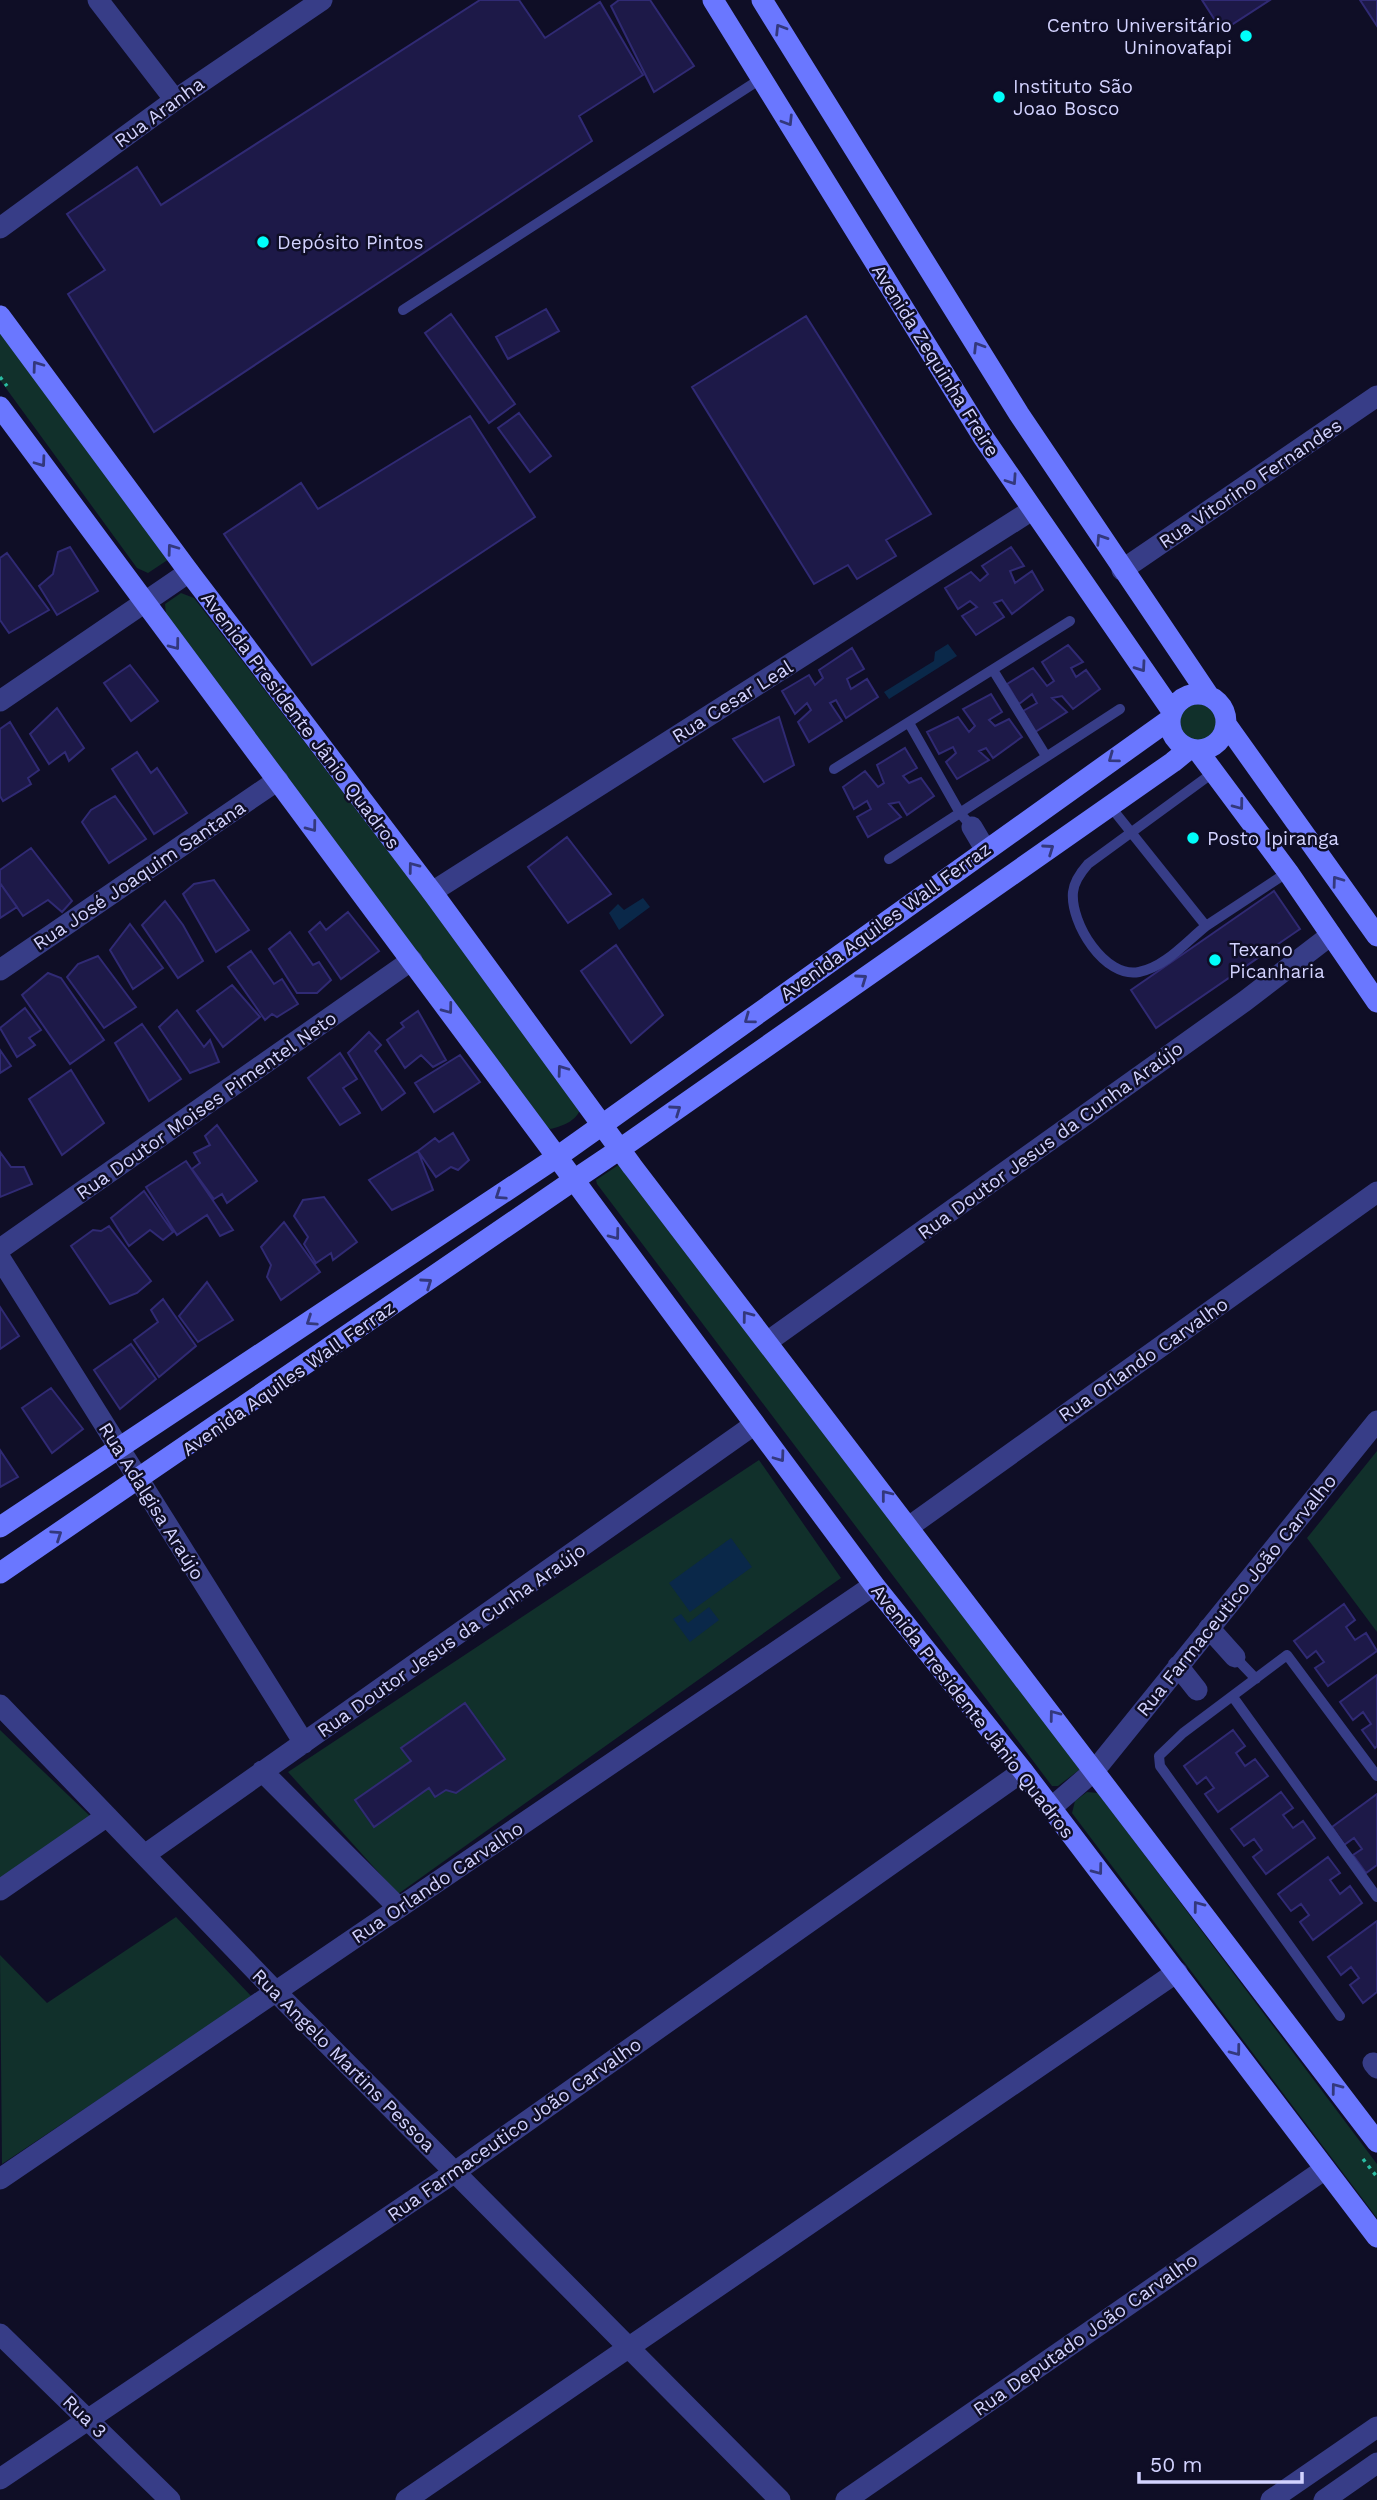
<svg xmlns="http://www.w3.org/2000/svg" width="1377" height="2500" font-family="'Work Sans',sans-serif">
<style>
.green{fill:#11302b}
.water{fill:#0a2849}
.building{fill:#1d1948;stroke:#302a74;stroke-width:2}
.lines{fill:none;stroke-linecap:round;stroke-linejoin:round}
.path{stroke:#2abca2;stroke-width:3.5;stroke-dasharray:3.5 5;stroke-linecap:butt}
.lane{stroke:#373d87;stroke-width:10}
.street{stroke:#373d87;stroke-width:21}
.secondary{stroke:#6a77ff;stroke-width:21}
.oneway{stroke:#33387d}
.poi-dot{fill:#00fefa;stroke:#0f0e26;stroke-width:2.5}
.labels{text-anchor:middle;stroke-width:5;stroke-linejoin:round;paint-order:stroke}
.poi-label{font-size:19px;fill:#d3d3ff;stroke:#0f0e26;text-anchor:start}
.street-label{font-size:19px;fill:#d3d3ff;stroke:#0f0e26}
</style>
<rect width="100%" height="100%" fill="#0f0e26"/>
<path class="green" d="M0 321 169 559 148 573 137 568 0 380Z
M181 593 194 598 582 1104C579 1120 564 1126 550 1129L544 1124 166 614 165 604Z
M1176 722a22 22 0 1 1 44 0a22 22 0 1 1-44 0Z
M620 1164 1079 1764V1770L1058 1786H1052L597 1184 596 1180Z
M1377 1451V1632L1307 1538Z
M759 1460 841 1578 398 1894 288 1772Z
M0 1730 91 1817 0 1878Z
M1087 1792 1098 1793 1377 2164V2218L1072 1813 1075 1801Z
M176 1917 252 1997 2 2164 0 1955 47 2003Z"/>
<path class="water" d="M948 644 957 656 889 699 884 692 934 661 935 652Z
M643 898 650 907 619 930 609 913 618 904 624 910Z
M731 1538 752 1567 690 1612 669 1583Z
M709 1607 719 1620 690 1642 673 1619 681 1614 688 1623Z"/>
<path class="building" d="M480 0H519L545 38 600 2 643 75 579 116 592 141 154 432 68 294 105 270 67 214 137 167 161 205Z
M619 0H650L694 66 654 92 611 6Z
M1202 0H1270L1222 31Z
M1360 0H1377V26Z
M546 309 559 331 508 359 496 337Z
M451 314 515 404 489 423 425 333Z
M806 316 931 514 886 540 896 556 857 579 848 565 814 584 692 387Z
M519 413 551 456 530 472 498 428Z
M470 416 535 517 312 665 224 534 301 483 318 509Z
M70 547 98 591 57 615 39 586 53 574 58 552Z
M1011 547 1024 566 1010 571 1015 583 1032 571 1043 590 1012 614 1002 600 994 603 1004 617 976 635 962 616 977 607 970 601 958 609 945 588 971 572 980 581 988 574 982 566Z
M7 553 49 610 9 633 0 620V558Z
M1068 645 1083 662 1071 668 1076 677 1086 670 1100 689 1073 709 1062 696 1052 698 1067 712 1035 732 1023 711 1037 703 1032 694 1019 704 1007 684 1033 668 1047 686 1054 681 1042 662Z
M852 648 864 669 847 679 851 689 867 679 878 697 846 718 836 700 830 703 842 721 809 742 798 722 811 710 807 703 795 714 782 691 809 675 815 685 823 678 819 670Z
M130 665 158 701 131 721 104 683Z
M991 694 1002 712 989 720 995 726 1009 719 1022 737 993 758 986 748 979 751 989 760 957 779 946 762 956 753 953 747 939 754 927 732 958 717 969 732 975 726 963 709Z
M57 708 84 748 69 761 65 752 49 764 30 734Z
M779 717 794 765 764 782 733 739Z
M10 722 39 770 28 778 31 784 3 801 0 796V729Z
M905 748 917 768 903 776 909 783 921 778 934 796 907 815 899 802 889 804 901 817 868 837 857 817 871 809 867 801 854 809 843 787 865 771 878 787 884 783 877 765Z
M137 752 151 773 157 768 187 813 154 834 112 769Z
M115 796 146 839 109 863 82 822 91 810Z
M567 837 611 894 568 923 528 867Z
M31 848 72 901 62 912 48 900 23 916 0 883V870Z
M214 880 249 930 216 952 183 894 194 884Z
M0 883 17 907 0 918Z
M1274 891 1300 929 1156 1028 1131 990Z
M165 901 183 925 203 961 178 978 142 925Z
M348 912 379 951 341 979 309 932 320 922 326 930Z
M130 924 163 968 133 989 110 950Z
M290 932 313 965 319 962 331 980 317 993H297L269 949Z
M616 945 663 1015 631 1043 581 971Z
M251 951 274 984 282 979 298 1004 277 1017 272 1014 265 1020 228 967Z
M98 956 136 1007 104 1028 67 977 78 964Z
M48 973 61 978 104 1040 70 1064 22 995Z
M232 985 260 1017 223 1047 197 1011Z
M25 1008 41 1030 29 1038 35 1045 17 1057 0 1028Z
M177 1010 204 1047 210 1040 219 1062 190 1073 159 1027Z
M418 1011 446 1060 433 1067 421 1055 405 1068 387 1040 404 1027 401 1023Z
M142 1024 181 1079 149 1101 115 1043Z
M369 1032 381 1045 375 1051 405 1093 382 1110 348 1053Z
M0 1050 11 1066 0 1073Z
M340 1053 357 1079 343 1088 360 1113 340 1125 308 1078Z
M460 1055 480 1082 434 1112 415 1083Z
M71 1070 104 1123 62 1155 29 1099Z
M217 1125 257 1181 227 1203 222 1194 214 1199 192 1169 200 1163 194 1153 210 1145 205 1136Z
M453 1133 469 1160 458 1170 451 1167 436 1177 418 1151 435 1138 439 1142Z
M418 1151 433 1190 392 1210 369 1180Z
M0 1152 11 1167H24L32 1184 0 1197Z
M186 1161 233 1230 220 1236 207 1215 177 1235 146 1187Z
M144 1191 173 1232 163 1240 150 1230 129 1246 111 1218Z
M324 1197 357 1242 333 1260 331 1253 316 1263 304 1244 308 1237 294 1216 303 1200Z
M284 1222 320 1272 281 1300 267 1277 271 1265 261 1247Z
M109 1226 151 1281 137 1293 110 1304 71 1246 93 1230 101 1231Z
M207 1282 233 1320 198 1342 179 1316Z
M163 1299 196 1346 159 1377 134 1340 158 1322 151 1310Z
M0 1307 19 1336 0 1349Z
M131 1344 156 1379 120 1409 94 1370Z
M51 1388 83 1429 52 1453 22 1408Z
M0 1450 18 1477 0 1487Z
M1344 1604 1355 1620 1346 1627 1355 1640 1366 1633 1377 1651 1328 1686 1315 1668 1324 1662 1316 1651 1307 1658 1294 1641Z
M1377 1675V1746L1375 1748 1362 1730 1371 1724 1363 1712 1353 1720 1340 1702Z
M465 1703 505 1759 456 1793 446 1790 435 1797 429 1788 374 1827 355 1800 411 1761 401 1748Z
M1233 1730 1245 1746 1236 1753 1245 1766 1255 1759 1268 1776 1218 1812 1205 1794 1214 1788 1206 1777 1197 1784 1184 1766Z
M1281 1792 1293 1808 1283 1815 1293 1828 1303 1821 1315 1838 1266 1874 1253 1857 1262 1850 1254 1839 1244 1846 1231 1829Z
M1377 1794V1865L1366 1873 1353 1855 1362 1849 1354 1838 1344 1845 1332 1827Z
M1328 1857 1340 1873 1330 1880 1340 1894 1350 1886 1362 1903 1313 1940 1300 1922 1309 1915 1301 1904 1291 1911 1278 1894Z
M1377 1921V1992L1363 2003 1350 1985 1359 1978 1351 1967 1341 1975 1328 1957Z"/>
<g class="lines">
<path class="path" d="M0 377 7 386
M1363 2159 1377 2177"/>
<path class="lane" d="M403 310 762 78
M993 670 1046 756
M909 723 960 813 972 827
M834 769 1070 621
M1110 806 1206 926 1288 872
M889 859 1120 709
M1206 926C1186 942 1165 967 1139 972 1105 979 1070 923 1073 892 1074 881 1081 872 1088 864L1214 772
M1235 1657 1256 1679
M1233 1697 1377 1897
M1340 2016 1160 1766 1159 1756 1183 1733 1287 1655 1377 1776"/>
<path class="street" d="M98 0 175 100
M0 228 175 100 322 0
M1122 570 1377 396
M0 701 189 572
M972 827 985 849
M432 892 1032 510
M0 970 278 780
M0 1249 412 960
M0 1258 304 1743
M767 1342 1245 1001 1331 935
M910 1526 1377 1192
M1209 1628 1235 1657
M1178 1666 1197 1690
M0 1705 276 1992 780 2500
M262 1771 399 1908
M1051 1808 1095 1770 1377 1421
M146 1854 755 1424
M0 1890 107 1816
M1373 2063 1377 2068
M0 2179 874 1585
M0 2334 170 2500
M0 2479 455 2172 1023 1771
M406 2500 1177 1972
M846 2500 1325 2169
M1271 2500 1377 2427
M1324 2500 1377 2463"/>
<path class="secondary" d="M713 0 983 437 1172 711
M762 0 1019 414 1209 696
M0 316 189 572 432 892 602 1125 1169 720
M0 407 557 1157 0 1527
M1170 722a28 28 0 1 1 56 0a28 28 0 1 1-56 0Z
M1226 724 1377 936
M1189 749 1173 762 620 1149 574 1180 557 1157 602 1125 632 1166C881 1491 1130 1816 1377 2142
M1198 751 1288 872 1377 1002
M0 1573 574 1180 874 1585 1023 1771 1377 2237"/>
</g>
<defs><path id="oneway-chevron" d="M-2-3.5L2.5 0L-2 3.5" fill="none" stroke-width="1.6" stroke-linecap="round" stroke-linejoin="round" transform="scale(1.75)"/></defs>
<g class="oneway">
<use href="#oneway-chevron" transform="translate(780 29) rotate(-122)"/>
<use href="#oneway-chevron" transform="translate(788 121) rotate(58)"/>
<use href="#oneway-chevron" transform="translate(978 347) rotate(-122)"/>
<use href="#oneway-chevron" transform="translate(37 366) rotate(-126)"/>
<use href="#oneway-chevron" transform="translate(41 462) rotate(54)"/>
<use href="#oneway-chevron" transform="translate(1012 480) rotate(56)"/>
<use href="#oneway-chevron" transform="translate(1101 539) rotate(-123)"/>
<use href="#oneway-chevron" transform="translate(172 549) rotate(-126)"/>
<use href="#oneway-chevron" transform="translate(175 645) rotate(53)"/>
<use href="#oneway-chevron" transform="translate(1141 667) rotate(55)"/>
<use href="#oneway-chevron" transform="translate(1113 758) rotate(144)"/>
<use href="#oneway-chevron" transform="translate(1239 805) rotate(53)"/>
<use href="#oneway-chevron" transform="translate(312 827) rotate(53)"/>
<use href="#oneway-chevron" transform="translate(1049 849) rotate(-35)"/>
<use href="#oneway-chevron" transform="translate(413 867) rotate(-127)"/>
<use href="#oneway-chevron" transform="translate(1337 881) rotate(-126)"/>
<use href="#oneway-chevron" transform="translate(862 979) rotate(-35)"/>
<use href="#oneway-chevron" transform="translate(448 1009) rotate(53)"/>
<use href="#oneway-chevron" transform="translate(749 1019) rotate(144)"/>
<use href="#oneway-chevron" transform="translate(562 1070) rotate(-126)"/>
<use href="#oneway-chevron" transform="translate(676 1110) rotate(-35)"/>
<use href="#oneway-chevron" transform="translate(500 1195) rotate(146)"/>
<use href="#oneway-chevron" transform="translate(615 1235) rotate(53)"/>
<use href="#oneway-chevron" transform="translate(427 1283) rotate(-35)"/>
<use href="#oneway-chevron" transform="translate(747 1316) rotate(-127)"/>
<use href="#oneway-chevron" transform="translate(311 1321) rotate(146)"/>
<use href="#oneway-chevron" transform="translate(780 1457) rotate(54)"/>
<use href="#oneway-chevron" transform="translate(886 1495) rotate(-128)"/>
<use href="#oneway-chevron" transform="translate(57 1535) rotate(-34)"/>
<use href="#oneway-chevron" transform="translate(1054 1715) rotate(-127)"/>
<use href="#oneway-chevron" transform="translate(1098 1870) rotate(53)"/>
<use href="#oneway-chevron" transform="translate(1198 1906) rotate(-127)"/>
<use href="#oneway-chevron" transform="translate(1236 2051) rotate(53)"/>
<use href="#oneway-chevron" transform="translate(1336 2088) rotate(-127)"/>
</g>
<g class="poi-dot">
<circle cx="1246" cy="36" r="7"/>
<circle cx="999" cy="97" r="7"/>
<circle cx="263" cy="242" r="7"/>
<circle cx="1193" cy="838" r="7"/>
<circle cx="1215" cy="960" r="7"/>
</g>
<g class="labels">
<g class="poi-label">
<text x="1232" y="32" text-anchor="end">Centro Universitário<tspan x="1232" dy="22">Uninovafapi</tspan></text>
<text x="1013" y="93">Instituto São<tspan x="1013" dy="22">Joao Bosco</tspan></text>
<text x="277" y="249">Depósito Pintos</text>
<text x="1207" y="845">Posto Ipiranga</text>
<text x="1229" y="956">Texano<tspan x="1229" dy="22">Picanharia</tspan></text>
</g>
<g class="street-label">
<text transform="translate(159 112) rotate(-36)" y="7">Rua Aranha</text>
<text transform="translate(936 360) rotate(58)" y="7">Avenida Zequinha Freire</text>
<text transform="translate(1250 483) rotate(-34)" y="7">Rua Vitorino Fernandes</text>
<text transform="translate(732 701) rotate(-32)" y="7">Rua Cesar Leal</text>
<text transform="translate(301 720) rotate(53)" y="7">Avenida Presidente Jânio Quadros</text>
<text transform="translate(139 875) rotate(-34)" y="7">Rua José Joaquim Santana</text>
<text transform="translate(885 921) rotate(-36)" y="7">Avenida Aquiles Wall Ferraz</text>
<text transform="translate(206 1105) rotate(-35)" y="7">Rua Doutor Moises Pimentel Neto</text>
<text transform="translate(1050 1140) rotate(-36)" y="7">Rua Doutor Jesus da Cunha Araújo</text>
<text transform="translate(1143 1359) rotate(-35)" y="7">Rua Orlando Carvalho</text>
<text transform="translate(288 1378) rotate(-35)" y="7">Avenida Aquiles Wall Ferraz</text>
<text transform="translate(152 1501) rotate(58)" y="7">Rua Adalgisa Araújo</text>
<text transform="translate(1236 1595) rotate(-51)" y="7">Rua Farmaceutico João Carvalho</text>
<text transform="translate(451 1640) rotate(-35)" y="7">Rua Doutor Jesus da Cunha Araújo</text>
<text transform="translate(973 1711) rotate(52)" y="7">Avenida Presidente Jânio Quadros</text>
<text transform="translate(437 1882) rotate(-34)" y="7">Rua Orlando Carvalho</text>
<text transform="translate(344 2060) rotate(45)" y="7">Rua Angelo Martins Pessoa</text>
<text transform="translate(514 2129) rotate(-35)" y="7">Rua Farmaceutico João Carvalho</text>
<text transform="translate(1085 2334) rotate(-35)" y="7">Rua Deputado João Carvalho</text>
<text transform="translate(85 2416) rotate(44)" y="7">Rua 3</text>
</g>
</g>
<path d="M1139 2472v10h163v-10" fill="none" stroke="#d3d3ff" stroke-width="3.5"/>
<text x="1150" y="2472" font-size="21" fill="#d3d3ff" stroke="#0f0e26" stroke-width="5" paint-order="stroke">50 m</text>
</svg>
